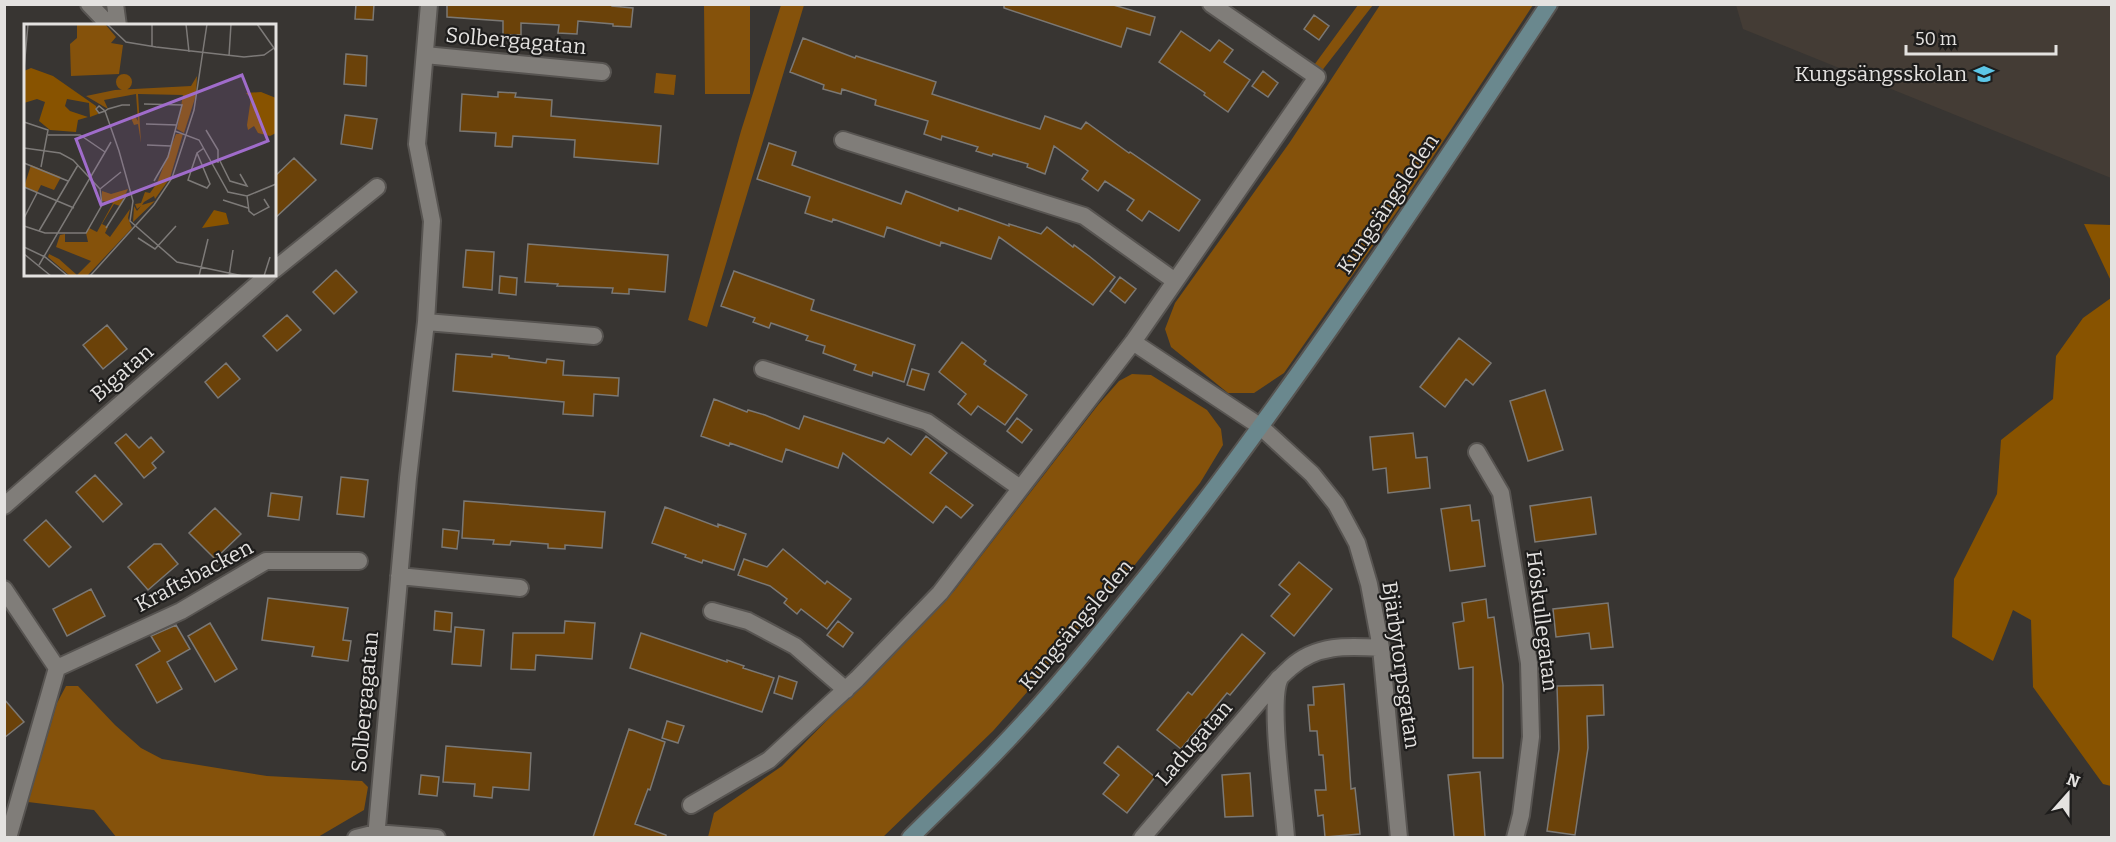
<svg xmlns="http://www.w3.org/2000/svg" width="2116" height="842" font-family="Bitter,serif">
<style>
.built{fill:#443c35}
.green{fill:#85520b}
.forest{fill:#885300}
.building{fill:#6b4209;stroke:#7b7874;stroke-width:1.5}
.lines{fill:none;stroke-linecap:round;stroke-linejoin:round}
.minor-casing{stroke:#575451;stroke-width:20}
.secondary-casing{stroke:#575451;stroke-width:20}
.minor{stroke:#807d79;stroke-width:16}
.secondary{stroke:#6a888e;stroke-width:16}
.labels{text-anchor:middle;stroke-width:4.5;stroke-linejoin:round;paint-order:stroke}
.street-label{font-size:21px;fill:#e4e2e0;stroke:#1e1d1c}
.poi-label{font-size:21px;fill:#e4e2e0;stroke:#1e1d1c;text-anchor:end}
.inset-road{fill:none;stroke:#7d7a78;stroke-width:1.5}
.view{fill:#a06ccb;fill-opacity:0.15;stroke:#a06ccb;stroke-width:3}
.inset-edge{fill:none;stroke:#e4e2e0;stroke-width:3}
</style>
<rect width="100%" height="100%" fill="#383532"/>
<path class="built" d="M1736 5H2111V178L1743 29Z"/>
<path class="green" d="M704 5H750V94H705Z
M781 5H804L707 327 688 320 741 131Z
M1358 5H1373L1317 77 1309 72Z
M1380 5H1533L1398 210 1284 373 1254 393H1228L1171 347 1165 329 1175 303 1290 142Z
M656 73 676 75 674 95 654 93Z
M1132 374 1151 375 1207 410 1221 429 1223 445 1200 483 1098 611 993 731 883 837H708L714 813 782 766 954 591 1098 405 1119 381Z
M66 686H78L115 725 141 748 162 759 267 776 362 781 368 787 364 810 318 837 117 838 94 810 28 802 57 703Z"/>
<path class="forest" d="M2084 224 2111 225V281Z
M2111 298V786L2103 784 2033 687 2031 620 2013 610 1993 661 1952 637 1954 579 1997 494 2001 440 2053 399 2056 356 2083 318Z"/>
<path class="building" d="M356 4H374L373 20 355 19Z
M447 4H612V6L633 8 631 27 613 26V24L578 21 577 34 558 33 559 25 521 23V35H503V21L447 17Z
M1004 4H1110L1155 17 1150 35 1127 28 1121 47 1004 8Z
M1314 15 1329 26 1319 40 1304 29Z
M1181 31 1210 51 1219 40 1233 50 1224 62 1250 80 1228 112 1204 95 1205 93 1159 62Z
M803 38 855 58 856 56 936 82 932 94 1040 129 1045 116 1081 129 1086 122 1129 153 1130 152 1200 200 1179 231 1149 211 1142 221 1127 210 1134 200 1105 181 1098 191 1082 179 1088 171 1054 146 1045 174 1027 167 1028 164 993 154 992 156 976 151 978 147 942 136 941 140 924 134 928 121 875 105 876 100 842 89 841 94 823 89 824 85 790 72Z
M346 54 367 56 366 86 344 84Z
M1263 71 1278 83 1268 97 1252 86Z
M498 92 516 93 515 97 552 100 551 116 661 126 658 164 574 157 575 140 513 136 512 147 495 146 496 133 460 131 462 94 498 97Z
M345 115 377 119 372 149 341 144Z
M769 143 796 152 792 165 901 204 906 191 958 211 959 208 1009 226V224L1041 234 1047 227 1073 247 1074 245 1089 256 1115 277 1093 305 999 237 991 259 941 242 940 246 887 227 884 237 833 219 832 222 805 213 810 197 757 179Z
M294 158 316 180 274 219V177Z
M528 244 668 255 665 292 629 289V294L612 293 613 288 557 286 558 284 525 282Z
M466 250 494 252 492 290 463 287Z
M336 270 357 292 334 314 313 292Z
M734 271 814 300 811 310 915 345 904 382 873 372 872 376 854 370 856 365 823 353 825 346 806 340 808 336 771 323 769 328 753 322 755 318 721 306Z
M500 276 517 278 516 295 499 293Z
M1120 277 1136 289 1125 303 1110 291Z
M287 315 301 330 277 351 263 336Z
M107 325 127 349 103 369 83 345Z
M1459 338 1491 363 1473 385 1466 379 1445 407 1420 387Z
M962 342 986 361 984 364 1027 395 1005 425 978 406 971 415 958 404 966 394 939 372Z
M456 354 492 357V354L509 356V358L546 363 547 359 564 361 563 375 619 378 618 396 594 394 593 416 563 414 564 402 453 391Z
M226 363 240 379 218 398 205 382Z
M912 369 929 374 924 390 907 385Z
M1545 390 1563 450 1528 461 1510 401Z
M714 399 747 412 748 410 765 415 799 429 804 416 884 443 888 438 911 455 926 436 947 453 930 473 973 505 961 518 946 506 933 523 843 453 838 468 786 449 782 462 730 443 729 446 701 436Z
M1017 418 1032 430 1022 443 1007 431Z
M1413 433 1416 458 1427 457 1430 488 1388 493 1386 468 1373 470 1370 437Z
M126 434 139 448 151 437 164 452 152 463 156 468 144 478 115 443Z
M95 475 122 504 103 522 76 492Z
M341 477 368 480 364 517 337 514Z
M271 493 302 497 299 520 268 516Z
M1591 497 1596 534 1535 542 1530 506Z
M464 501 605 512 602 548 565 545V549L548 548V544L511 541 510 545 493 544 494 540 462 538Z
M1470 505 1472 521 1479 520 1485 566 1450 571 1441 509Z
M665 507 718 527V524L746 534 734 570 703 560 702 563 685 557 686 555 652 543Z
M215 508 241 534 215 559 189 533Z
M46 520 71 547 49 567 24 540Z
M443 529 459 531 457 549 442 547Z
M154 544H161L178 564 148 590 128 567Z
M783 549 825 584 827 581 851 599 827 629 801 609 797 614 784 603 787 599 770 586 738 575 744 559 767 567Z
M1299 562 1332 589 1294 636 1271 616 1290 594 1279 585Z
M91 589 105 616 67 636 53 609Z
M268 598 348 608 343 640 351 641 348 661 312 656 314 647 262 640Z
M1486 599 1488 618 1494 617 1503 685V758H1473V667L1459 669 1453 623 1464 621 1462 603Z
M1608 603 1613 647 1591 649 1589 633 1556 637 1553 609Z
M435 611 452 613 451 632 434 630Z
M565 621 595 623 592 659 536 655 535 670 511 669 513 633H564Z
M838 621 853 633 843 647 827 635Z
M210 623 237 669 215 682 188 636Z
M176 625 190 649 167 662 182 689 157 703 136 665 160 651 151 636Z
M455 627 484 630 481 666 452 664Z
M641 633 727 662V660L744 666 743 668 774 678 762 712 630 668Z
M1242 634 1265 653 1230 695 1227 693 1181 749 1157 730 1188 692 1192 695Z
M779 676 797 682 792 699 774 693Z
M1344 684 1351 789 1355 788 1360 834 1325 837 1323 815 1318 816 1315 790H1326L1323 755H1319L1317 731H1310L1308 705H1314L1313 687Z
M1603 685 1604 715 1587 716 1588 748 1575 835 1547 831 1559 749 1557 686Z
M4 699 24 722 4 738Z
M667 721 684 726 678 743 662 738Z
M629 729 665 742 650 790 648 789 635 824 666 835V837H593Z
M446 746 531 753 529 790 493 787 492 798 474 796 475 784 443 782Z
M1118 746 1155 777 1127 813 1103 794 1119 775 1104 763Z
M1480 772 1485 837H1454L1448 775Z
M1250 773 1253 816 1225 817 1222 775Z
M421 775 439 777 437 796 419 794Z"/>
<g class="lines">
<g class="minor-casing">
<path id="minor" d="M89 4 110 26
M115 4 118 26
M425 55 602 72
M843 140 1084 216 1175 281
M274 270 377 187
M426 322 594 336
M1133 342 1261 427 1312 474 1336 504 1357 543 1369 584 1381 648 1399 838
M763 369 927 422 1020 488
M1477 452 1501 493 1529 663 1531 737 1521 815 1515 838
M4 506 269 274
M399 576 520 588
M4 589 57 668
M712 611 748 621 795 646 846 690
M57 668 181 611 266 561H359
M691 805 769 760 857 679 940 593 1133 342 1317 77 1211 4
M8 838 57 668
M356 838 376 833 437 838
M376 838 408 478 426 322 432 221 417 144 429 4
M1142 838 1279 678
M1286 838C1284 806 1268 701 1280 678 1282 675 1287 671 1290 668 1316 644 1348 646 1381 648"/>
</g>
<g class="secondary-casing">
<path id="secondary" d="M910 838C940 808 971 779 1000 748 1055 691 1104 629 1154 567 1296 387 1422 196 1549 4"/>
</g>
<use href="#minor" class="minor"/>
<use href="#secondary" class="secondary"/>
</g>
<defs>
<g id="school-bare" transform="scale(1.62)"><path d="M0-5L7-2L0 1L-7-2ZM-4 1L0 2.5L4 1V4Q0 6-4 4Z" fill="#5cc7e8" stroke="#1e1d1c" stroke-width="2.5" paint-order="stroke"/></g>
</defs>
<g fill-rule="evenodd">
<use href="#school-bare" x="1984" y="74"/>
</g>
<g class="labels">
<g class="street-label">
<text transform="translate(516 41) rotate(5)" y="7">Solbergagatan</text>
<text transform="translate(1388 204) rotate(-56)" y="7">Kungsängsleden</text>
<text transform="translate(122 373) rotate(-41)" y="7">Bigatan</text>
<text transform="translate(194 576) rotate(-28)" y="7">Kraftsbacken</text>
<text transform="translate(1542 621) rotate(83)" y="7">Höskullegatan</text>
<text transform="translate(1076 625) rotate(-50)" y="7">Kungsängsleden</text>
<text transform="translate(1401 665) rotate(82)" y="7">Bjärbytorpsgatan</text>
<text transform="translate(365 702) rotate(-85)" y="7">Solbergagatan</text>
<text transform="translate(1194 743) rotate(-49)" y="7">Ladugatan</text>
</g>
<g class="poi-label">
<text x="1967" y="81">Kungsängsskolan</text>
</g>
</g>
<g transform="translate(24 24)">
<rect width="252" height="252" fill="#383532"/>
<path d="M81 0 92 13 87 19 99 21 95 50 47 52 46 20 53 14V1ZM92 58a8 8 0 1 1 16 0a8 8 0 1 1-16 0ZM173 52 172 71 160 109 153 105 159 71 114 70 117 119 114 100 110 101 107 94 111 92 114 97 112 70 80 76 84 85 62 72 91 66 167 62ZM152 110H159L146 154 131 175 130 172 120 178 118 181 131 177 109 198 110 182 113 187 117 182 113 185 111 180 117 179 121 168 126 169 133 159ZM7 141 37 153 30 166 17 161 13 169 0 163ZM104 165 96 182 90 180 78 200 84 203 81 209 86 213 106 185 104 194 108 204 63 252H46L24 233 25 230 35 235 53 251 67 237 32 223 36 211 41 210V218H64L62 209 65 204 73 208 89 179 78 177V167L87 170Z" fill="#85520b"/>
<path d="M7 44 29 52 72 82 74 90 66 93 65 79 43 75 41 82 46 87 64 93 54 96 52 108 26 106 15 97 21 78 13 75 0 79V47ZM237 68 252 74V109L246 112 234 109 230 102 224 106 223 101 227 74 222 69ZM190 186 202 189 205 200 178 204Z" fill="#885300"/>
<path class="inset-road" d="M83 0 102 18 132 23 220 33 240 31 250 24M162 0 165 28M233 0 252 27M128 23V0M205 32 207 0M0 45 4 0M120 80 158 81 144 133 130 157M106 81H98L84 85 81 87 75 89 72 85 75 82 81 87 95 127 109 177 106 197 153 238 219 252M0 98 24 106 17 143M122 100 153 101M182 106 194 126V139M151 107 175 116 204 168 223 172 252 160M24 111H56L81 128M123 121 147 122M0 124 36 129 49 136 76 165M173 129 164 156 183 164 186 160 173 129 180 124M196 137 206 157 223 162 216 150M0 139 44 157M0 163 50 184M76 165 97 148M223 172 225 187 230 191 245 183 240 175M199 176 224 184M0 194 13 169M0 202 21 209H62L78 181 76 165M82 204 102 172 113 167M15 207 54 141M114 214 131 225 152 202M0 223 21 233 44 252M0 230 27 252M15 241 87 118M66 252 130 181 148 154 170 86 183 0M175 252 184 215M205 252 209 226M240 252 246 233"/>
<path class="view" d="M218 51 244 117 77 181 52 115Z"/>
<rect width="252" height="252" class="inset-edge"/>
</g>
<rect width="2116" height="842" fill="none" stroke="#e4e2e0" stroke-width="12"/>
<g transform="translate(2068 794) rotate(21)" stroke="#1e1d1c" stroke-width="4.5" paint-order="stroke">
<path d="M0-4.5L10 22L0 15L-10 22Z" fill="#e4e2e0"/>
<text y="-9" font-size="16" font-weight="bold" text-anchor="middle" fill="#e4e2e0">N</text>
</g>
<path d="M1906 45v9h150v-9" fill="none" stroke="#e4e2e0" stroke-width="3"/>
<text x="1915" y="45" font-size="18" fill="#e4e2e0" stroke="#1e1d1c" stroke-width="4.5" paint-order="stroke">50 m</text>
</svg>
